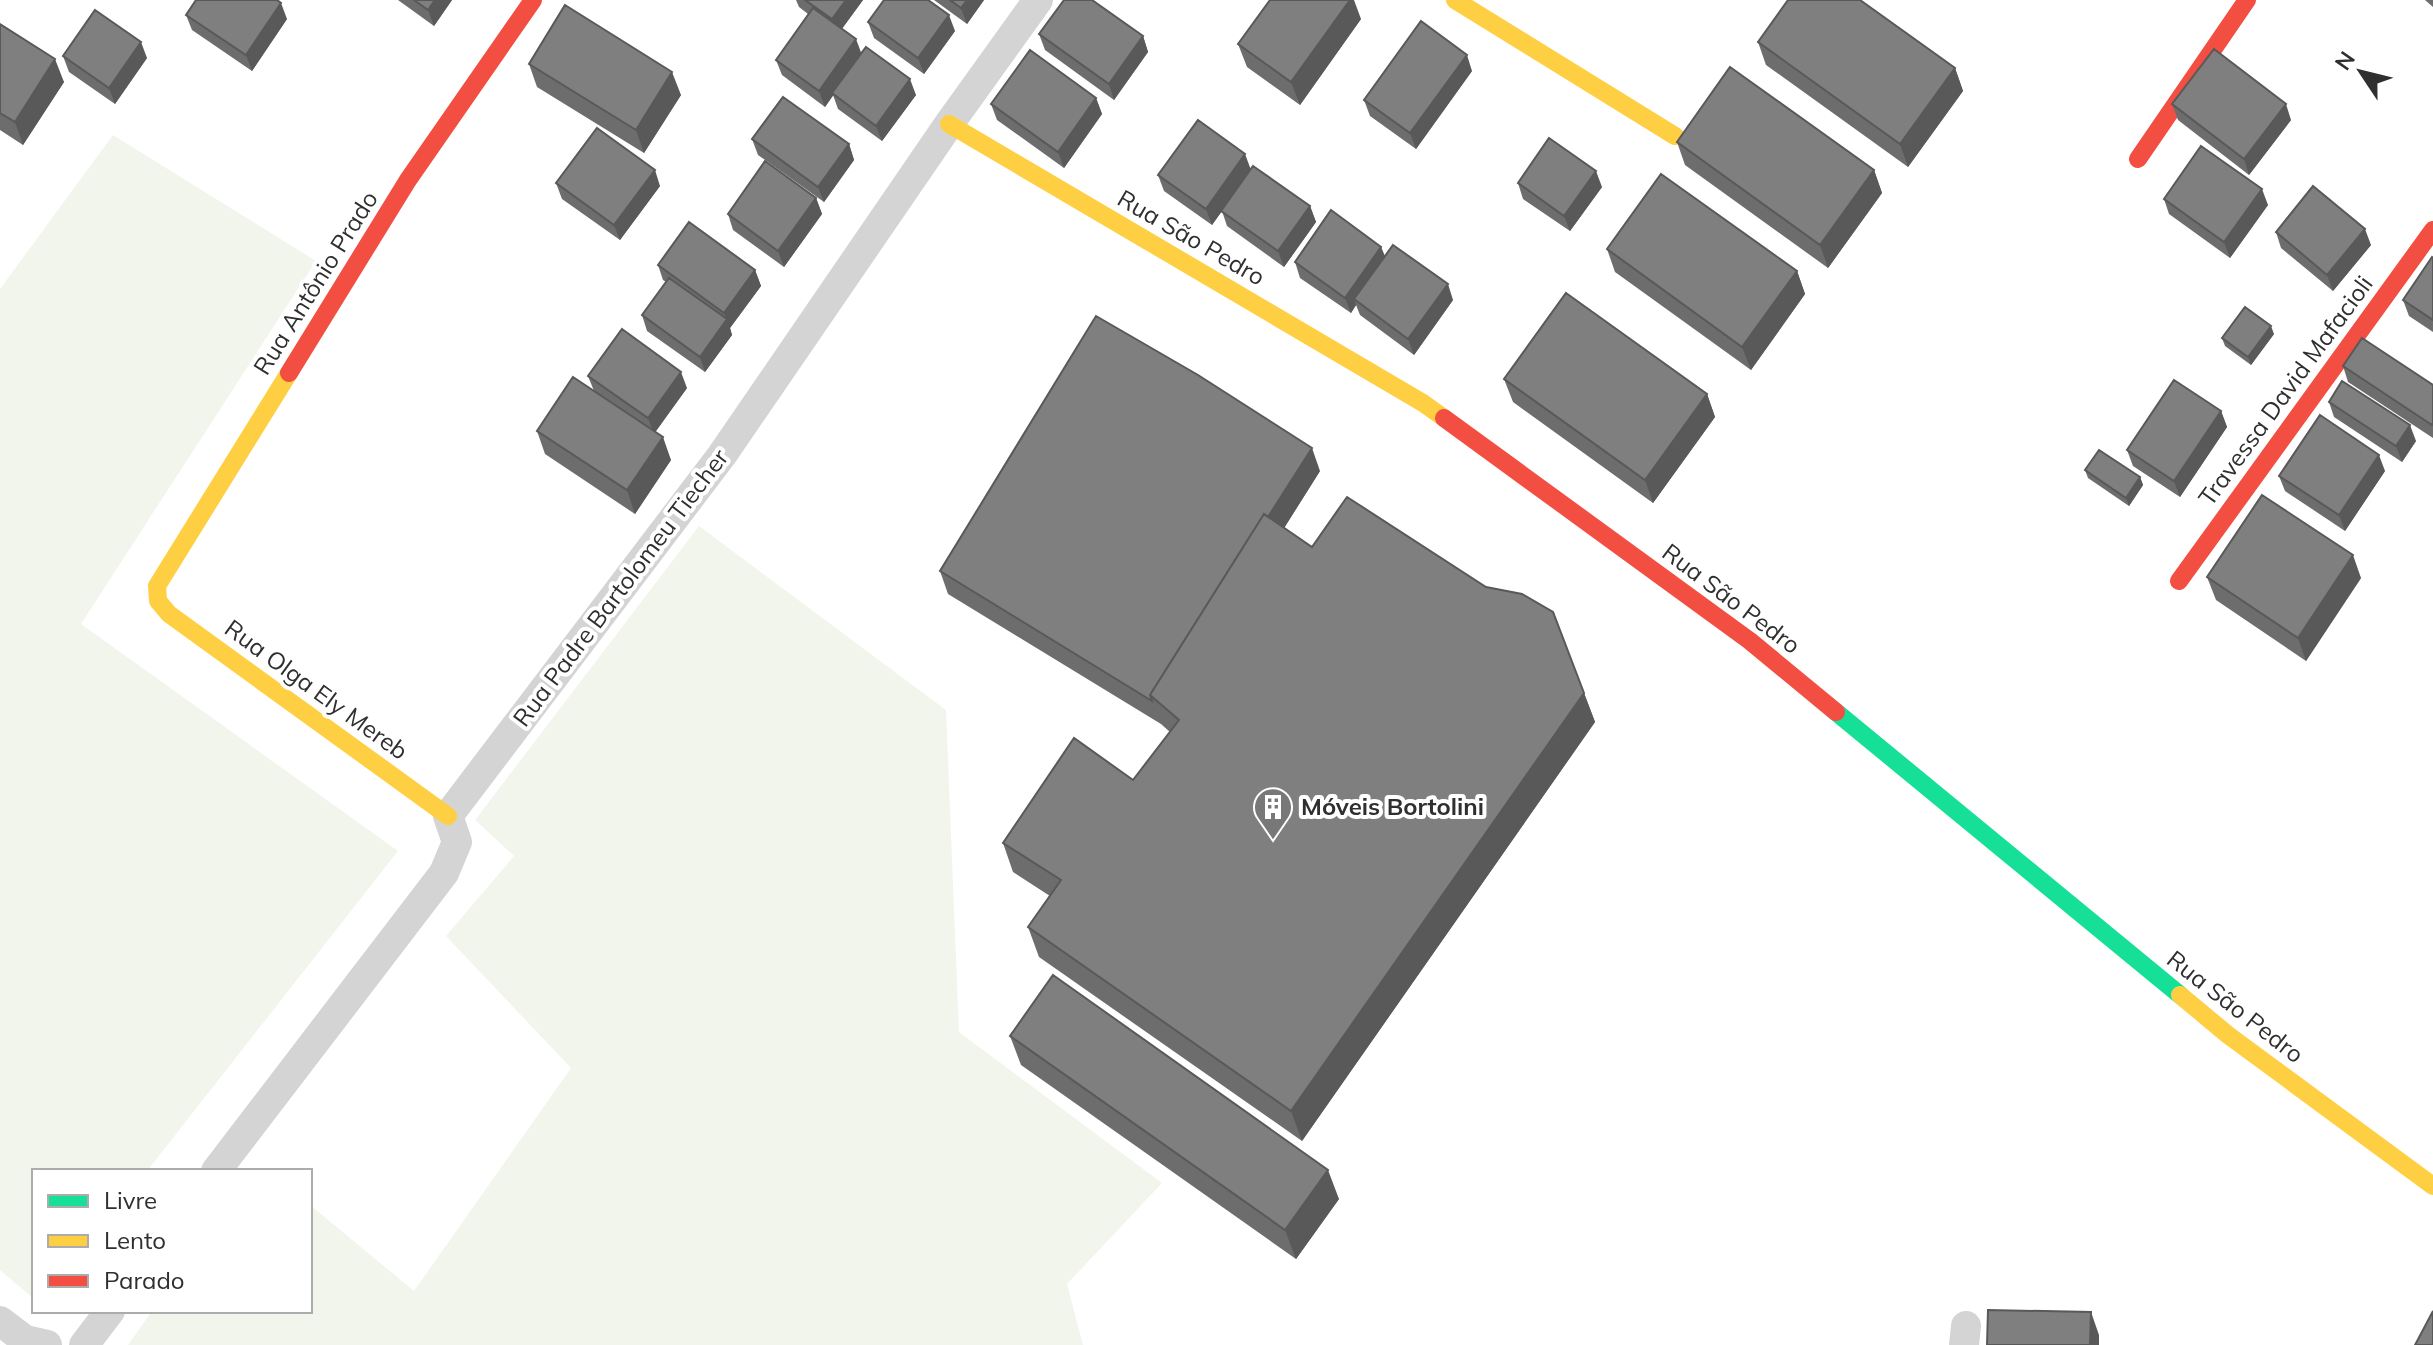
<svg xmlns="http://www.w3.org/2000/svg" width="2433" height="1345" font-family="Mulish,sans-serif">
<style>
.green{fill:#f2f5ec}
.lines{fill:none;stroke-linecap:round;stroke-linejoin:round}
.street{stroke:#d4d4d4;stroke-width:30}
.fast{stroke:#16e098;stroke-width:18}
.slow{stroke:#ffcf43;stroke-width:18}
.jam{stroke:#f24e42;stroke-width:18}
.wall{fill:#6d6d6d}
.shaded-wall{fill:#595959}
.building{fill:#7f7f7f;stroke:#595959;stroke-width:2}
.labels{text-anchor:middle;stroke-width:8;stroke-linejoin:round;paint-order:stroke}
.street-label{font-size:24px;fill:#2f2f2f;stroke:#fff}
.poi-label{font-size:24px;font-weight:bold;fill:#2f2f2f;stroke:#fff;text-anchor:start}
</style>
<rect width="100%" height="100%" fill="#fff"/>
<path class="green" d="M113 135 316 261 81 624 398 851 147 1171H34V1299L0 1270V289Z
M699 526 946 710 959 1032 1162 1183 1067 1284 1083 1345H128L152 1311H310V1205L414 1291 571 1068 446 936 514 856 475 820Z"/>
<g class="lines">
<path class="street" d="M216 1171 444 873 457 842 448 816 722 455 949 124 1038 0
M0 1321 25 1340 47 1345
M84 1345 110 1311
M1964 1345 1966 1326"/>
<path class="fast" d="M1836 712 2180 995"/>
<path class="slow" d="M1455 0 1675 136
M949 124 1423 403 1444 418
M289 373 157 586 158 601 169 614 448 816
M2180 995 2228 1035 2433 1186"/>
<path class="jam" d="M2138 159 2247 0
M289 373 408 180 533 0
M1444 418 1750 641 1836 712
M2179 581 2433 230"/>
</g>
<path class="wall" d="M398 0H452L434 26Z
M796 0H863L842 29 861 53 916 95 882 141 838 109 833 95 825 107 782 75 776 60 808 14 799 7Z
M934 0H984L967 24Z
M2425 0H2433V7Z
M186 15 287 19 252 71 192 30Z
M1361 19 1300 105 1247 67 1238 44Z
M868 22 955 31 924 74 874 38Z
M0 24 64 82 23 145 0 130Z
M1039 34 1143 36 1148 52 1114 100 1045 50Z
M1758 42 1955 68 1963 91 1908 167 1766 65Z
M63 56 147 58 115 104 69 72Z
M529 64 681 95 644 153 537 87Z
M1472 71 1416 149 1370 116 1364 100Z
M1096 98 1102 114 1064 168 997 120 991 104Z
M2172 104 2291 120 2249 175 2178 120Z
M752 139 849 144 854 160 824 202 758 155Z
M1677 142 1874 170 1882 193 1828 268 1685 165Z
M1251 170 1310 206 1316 222 1284 267 1227 226 1222 211 1212 225 1164 191 1158 175Z
M556 183 660 186 620 240 562 199Z
M1518 183 1602 187 1570 231 1523 199Z
M816 198 822 214 784 267 733 230 728 214Z
M2164 199 2268 205 2230 258 2169 214Z
M2276 232 2371 245 2333 291 2281 248Z
M1381 247 1385 256 1453 300 1414 355 1360 315 1356 305 1351 313 1300 278 1295 262Z
M1607 249 1797 271 1805 294 1751 370 1615 272Z
M2433 258V332L2409 316 2403 300Z
M658 265 755 270 761 286 730 328 732 335 705 372 647 331 642 315 666 282 663 280Z
M2274 334 2251 365 2225 346 2222 338Z
M2343 366 2433 385V438L2348 382Z
M588 376 687 388 655 432 671 460 635 514 545 454 537 431 594 391Z
M1504 379 1707 394 1715 417 1653 503 1513 402Z
M2329 402 2416 441 2402 462 2334 417Z
M2221 411 2227 427 2180 497 2133 466 2127 450Z
M2085 470 2140 477 2143 485 2129 506 2088 478Z
M1320 471 1284 528 1312 547 1584 693 1595 722 1302 1141 1039 957 1028 927 1050 896 1013 872 1003 843 1133 780 1170 732 1161 724 948 594 940 571Z
M2385 471 2345 531 2285 491 2279 476Z
M2207 577 2361 578 2306 661 2216 600Z
M1010 1036 1339 1199 1296 1259 1021 1065Z"/>
<path class="shaded-wall" d="M435 0H452L434 26 428 10Z
M846 0H863L837 35 832 19Z
M967 0H984L967 24 961 8Z
M1350 0H1354L1361 19 1300 105 1291 82Z
M281 3 287 19 252 71 246 55Z
M949 15 955 31 924 74 918 58Z
M1143 36 1148 52 1114 100 1109 84Z
M856 39 862 55 825 107 819 91Z
M141 42 147 58 115 104 109 88Z
M1467 55 1472 71 1416 149 1410 133Z
M55 59 64 82 23 145 15 122Z
M1955 68 1963 91 1908 167 1900 144Z
M672 72 681 95 644 153 636 130Z
M910 79 916 95 882 141 876 126Z
M1096 98 1102 114 1064 168 1058 152Z
M2286 104 2291 120 2249 175 2244 159Z
M849 144 854 160 824 202 818 187Z
M1245 154 1251 170 1212 225 1206 209Z
M655 170 660 186 620 240 614 225Z
M1874 170 1882 193 1828 268 1820 245Z
M1596 171 1602 187 1570 231 1564 216Z
M2262 189 2268 205 2230 258 2224 242Z
M816 198 822 214 784 267 778 251Z
M1310 206 1316 222 1284 267 1278 251Z
M2365 229 2371 245 2333 291 2327 275Z
M1381 247 1387 263 1354 299 1356 305 1351 313 1345 298Z
M755 270 761 286 730 328 732 335 705 372 700 357 727 319 724 313Z
M1797 271 1805 294 1751 370 1742 347Z
M1448 284 1453 300 1414 355 1408 339Z
M2271 326 2274 334 2251 365 2248 357Z
M681 372 687 388 654 434 648 418Z
M1707 394 1715 417 1653 503 1645 480Z
M2221 411 2227 427 2180 497 2174 481Z
M2410 425 2416 441 2402 462 2396 446Z
M663 437 671 460 635 514 627 490Z
M1312 448 1320 471 1169 711 1154 698Z
M2379 455 2385 471 2345 531 2339 515Z
M2140 477 2143 485 2129 506 2126 498Z
M2353 555 2361 578 2306 661 2298 638Z
M1584 693 1595 722 1302 1141 1291 1111Z
M1328 1170 1339 1199 1296 1259 1285 1230Z
M2091 1312 2099 1335V1345H2090Z"/>
<path class="building" d="M196 0H277L281 3 246 55 186 15Z
M414 0H435L428 10Z
M805 0H846L832 19Z
M884 0H928L949 15 918 58 868 22Z
M950 0H967L961 8Z
M1064 0H1092L1143 36 1109 84 1039 34Z
M1270 0H1350L1291 82 1238 44Z
M1788 0H1860L1955 68 1900 144 1758 42Z
M565 5 672 72 636 130 529 64Z
M813 8 856 39 819 91 776 60Z
M95 10 141 42 109 88 63 56Z
M1421 21 1467 55 1410 133 1364 100Z
M0 24 55 59 15 122 0 113Z
M866 47 910 79 876 126 832 93Z
M2214 49 2286 104 2244 159 2172 104Z
M1030 50 1096 98 1058 152 991 104Z
M1730 67 1874 170 1820 245 1677 142Z
M783 97 849 144 818 187 752 139Z
M1198 120 1245 154 1206 209 1158 175Z
M597 128 655 170 614 225 556 183Z
M1549 138 1596 171 1564 216 1518 183Z
M2201 146 2262 189 2224 242 2164 199Z
M765 161 816 198 778 251 728 214Z
M1253 166 1310 206 1278 251 1221 211Z
M1661 174 1797 271 1742 347 1607 249Z
M2313 186 2365 229 2327 275 2276 232Z
M1331 210 1381 247 1345 298 1295 262Z
M689 222 755 270 724 313 658 265Z
M1393 245 1448 284 1408 339 1354 299Z
M2432 257 2433 258V320L2403 300Z
M669 278 727 319 700 357 642 315Z
M1566 293 1707 394 1645 480 1504 379Z
M2245 307 2271 326 2248 357 2222 338Z
M1096 316 1198 375 1312 448 1268 517 1264 514 1150 695 1152 701 940 571Z
M622 329 681 372 648 418 588 376Z
M2362 338 2433 385V423L2432 425 2343 366Z
M573 377 663 437 627 490 537 431Z
M2174 380 2221 411 2174 481 2127 450Z
M2342 381 2410 425 2396 446 2329 402Z
M2320 415 2379 455 2339 515 2279 476Z
M2099 450 2140 477 2126 498 2085 470Z
M2262 495 2353 555 2298 638 2207 577Z
M1347 497 1486 587 1522 594 1553 612 1584 693 1291 1111 1028 927 1061 880 1003 843 1074 738 1133 780 1179 720 1150 695 1264 514 1312 547Z
M1053 975 1328 1170 1285 1230 1010 1036Z
M1988 1310 2091 1312 2090 1345H1987Z
M2433 1311V1345H2415Z"/>
<defs>
<g id="building-pin" transform="scale(2)"><path d="M0 17L-7.5 6A9.5 9.5 0 1 1 7.5 6Z" fill="#787878" stroke="#fff"/><path d="M-4-6H4V6H1V3H-1V6H-4ZM-2.5-4.3h1.7v1.8h-1.7ZM.8-4.3h1.7v1.8H.8ZM-2.5-1h1.7V.8h-1.7ZM.8-1h1.7V.8H.8Z" fill="#fff"/></g>
</defs>
<g fill-rule="evenodd">
<use href="#building-pin" x="1273" y="807"/>
</g>
<g class="labels">
<g class="street-label">
<text transform="translate(1191 238) rotate(30)" y="8">Rua São Pedro</text>
<text transform="translate(316 283) rotate(-58)" y="8">Rua Antônio Prado</text>
<text transform="translate(2286 391) rotate(-54)" y="8">Travessa David Mafacioli</text>
<text transform="translate(621 588) rotate(-53)" y="8">Rua Padre Bartolomeu Tiecher</text>
<text transform="translate(1731 599) rotate(37)" y="8">Rua São Pedro</text>
<text transform="translate(316 690) rotate(36)" y="8">Rua Olga Ely Mereb</text>
<text transform="translate(2235 1007) rotate(38)" y="8">Rua São Pedro</text>
</g>
<g class="poi-label">
<text x="1301" y="815">Móveis Bortolini</text>
</g>
</g>
<rect x="32" y="1169" width="280" height="144" fill="#ffffff" stroke="#acacac" stroke-width="2"/>
<rect x="48" y="1195" width="40" height="12" fill="#16e098" stroke="#acacac" stroke-width="2"/>
<text x="104" y="1209" font-size="24" fill="#2f2f2f">Livre</text>
<rect x="48" y="1235" width="40" height="12" fill="#ffcf43" stroke="#acacac" stroke-width="2"/>
<text x="104" y="1249" font-size="24" fill="#2f2f2f">Lento</text>
<rect x="48" y="1275" width="40" height="12" fill="#f24e42" stroke="#acacac" stroke-width="2"/>
<text x="104" y="1289" font-size="24" fill="#2f2f2f">Parado</text>
<g transform="translate(2361 72) rotate(305)" stroke="#ffffff" stroke-width="6" paint-order="stroke">
<path d="M0-6L14 30L0 20L-14 30Z" fill="#2f2f2f"/>
<text y="-12" font-size="22" font-weight="bold" text-anchor="middle" fill="#2f2f2f">N</text>
</g>
</svg>
